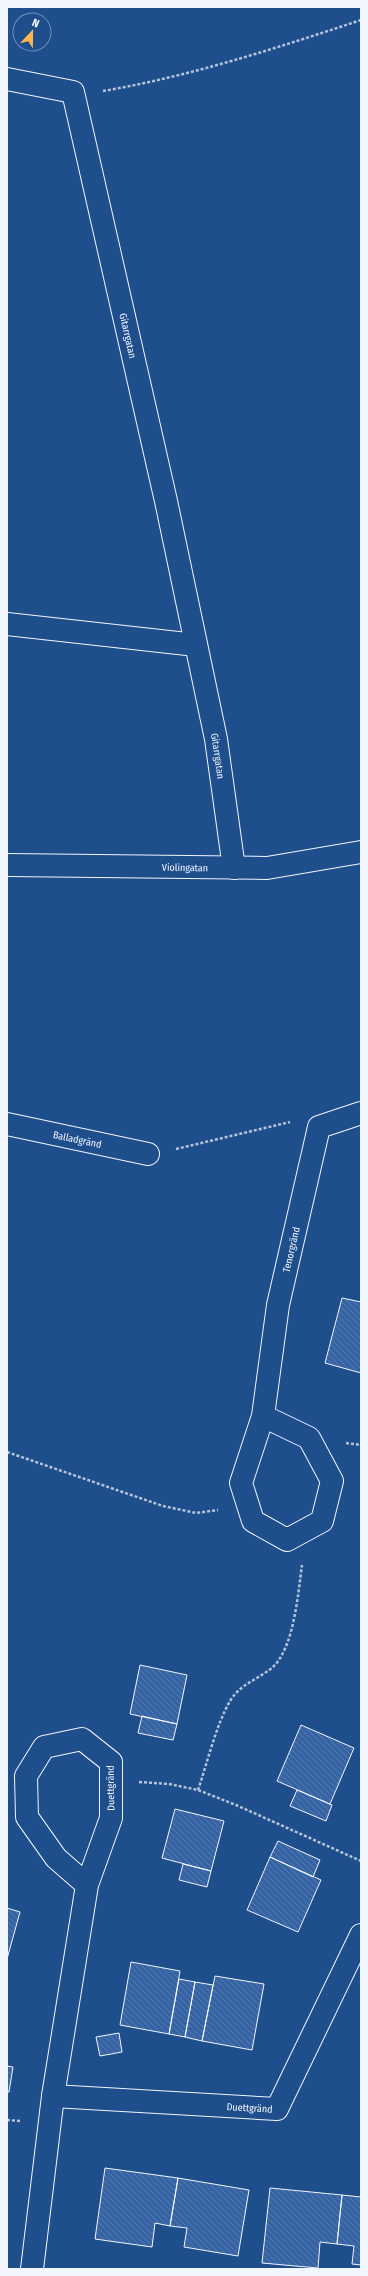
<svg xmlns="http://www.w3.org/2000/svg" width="368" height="2276" font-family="'Fira Sans Condensed',sans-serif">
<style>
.building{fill:url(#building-back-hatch);stroke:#f2f6ff}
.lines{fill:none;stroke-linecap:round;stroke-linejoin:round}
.minor-casing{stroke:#f2f6ff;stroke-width:24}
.path{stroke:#b3c4dc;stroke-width:2.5;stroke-dasharray:3 2;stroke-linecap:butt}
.minor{stroke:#1f4e8c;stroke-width:22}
.labels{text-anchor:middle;stroke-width:3;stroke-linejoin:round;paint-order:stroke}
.street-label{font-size:10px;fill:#f2f6ff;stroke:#1f4e8c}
</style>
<defs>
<pattern id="building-back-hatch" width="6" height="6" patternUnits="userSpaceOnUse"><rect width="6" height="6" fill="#3563a3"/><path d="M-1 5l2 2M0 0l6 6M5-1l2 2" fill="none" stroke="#537ab1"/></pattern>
</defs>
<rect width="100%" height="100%" fill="#1f4e8c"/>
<path class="building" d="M342 1298 361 1302V1373L325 1363Z
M140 1665 187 1675 177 1724 130 1714Z
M142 1716 177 1724 173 1740 138 1733Z
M301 1725 354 1748 330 1804 277 1781Z
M297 1790 332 1805 326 1821 290 1806Z
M175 1809 224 1821 211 1871 162 1858Z
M278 1841 320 1860 313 1877 270 1857Z
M270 1857 321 1880 298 1932 247 1910Z
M183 1864 211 1871 207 1887 179 1880Z
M7 1908 20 1912 7 1959Z
M131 1962 180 1971 169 2034 120 2025Z
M215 1976 264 1984 252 2050 202 2041Z
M179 1979 195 1982 185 2037 169 2034Z
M195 1982 213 1985 202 2041 185 2037Z
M119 2033 122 2052 100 2056 96 2037Z
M7 2066 13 2067 9 2092H7Z
M105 2168 178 2178 170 2226 155 2223 152 2247 95 2239Z
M178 2178 249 2190 238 2256 184 2247 187 2228 170 2226Z
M270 2188 342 2195 337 2244 320 2242 318 2268 262 2263Z
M342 2195 361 2197V2265L352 2264 354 2246 337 2244Z"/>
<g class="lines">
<g class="minor-casing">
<g id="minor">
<path id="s1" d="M7 79 73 92 166 501 216 739 234 868"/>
<path d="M7 624 196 645"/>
<path id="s2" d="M7 865 267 868 361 852"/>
<path id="s3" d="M7 1124 148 1154"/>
<path id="s4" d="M263 1416 309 1438 332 1481 322 1521 287 1540 253 1521 241 1483 263 1416 278 1305 319 1127 361 1113"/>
<path id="s5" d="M53 2096 277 2109 361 1935"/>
<path d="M32 2269 53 2096 87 1885 111 1818V1762L82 1739 44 1747 26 1776 27 1817 56 1858 87 1885"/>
</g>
</g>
<path class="path" d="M103 91C191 76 277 48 361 20
M176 1149 290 1122
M346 1443 361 1445
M7 1452 163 1506 196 1513 218 1510
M139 1782 169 1784 198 1790 236 1805 361 1861
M198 1790C207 1764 216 1725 230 1701 240 1684 259 1679 273 1667 294 1647 298 1594 302 1565
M7 2120 20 2121"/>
<use href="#minor" class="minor"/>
</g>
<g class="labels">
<g class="street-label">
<text dy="4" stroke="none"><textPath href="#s1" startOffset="317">Gitarrgatan</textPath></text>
<text dy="4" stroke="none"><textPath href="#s1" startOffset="747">Gitarrgatan</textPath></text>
<text dy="4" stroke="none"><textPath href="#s2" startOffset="178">Violingatan</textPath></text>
<text dy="4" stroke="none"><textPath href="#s3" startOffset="72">Balladgränd</textPath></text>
<text dy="4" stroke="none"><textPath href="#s4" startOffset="499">Tenorgränd</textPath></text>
<text transform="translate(110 1788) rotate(-91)" y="4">Duettgränd</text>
<text dy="4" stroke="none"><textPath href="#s5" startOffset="197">Duettgränd</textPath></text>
</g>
</g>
<rect width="368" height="2276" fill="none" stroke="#f2f6ff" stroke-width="16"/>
<g transform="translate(32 32) rotate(22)"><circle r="19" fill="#1f4e8c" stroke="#7391ba"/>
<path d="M0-3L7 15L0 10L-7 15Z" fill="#ffb74d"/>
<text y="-6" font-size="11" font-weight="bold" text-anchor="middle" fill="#f2f6ff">N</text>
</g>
</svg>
